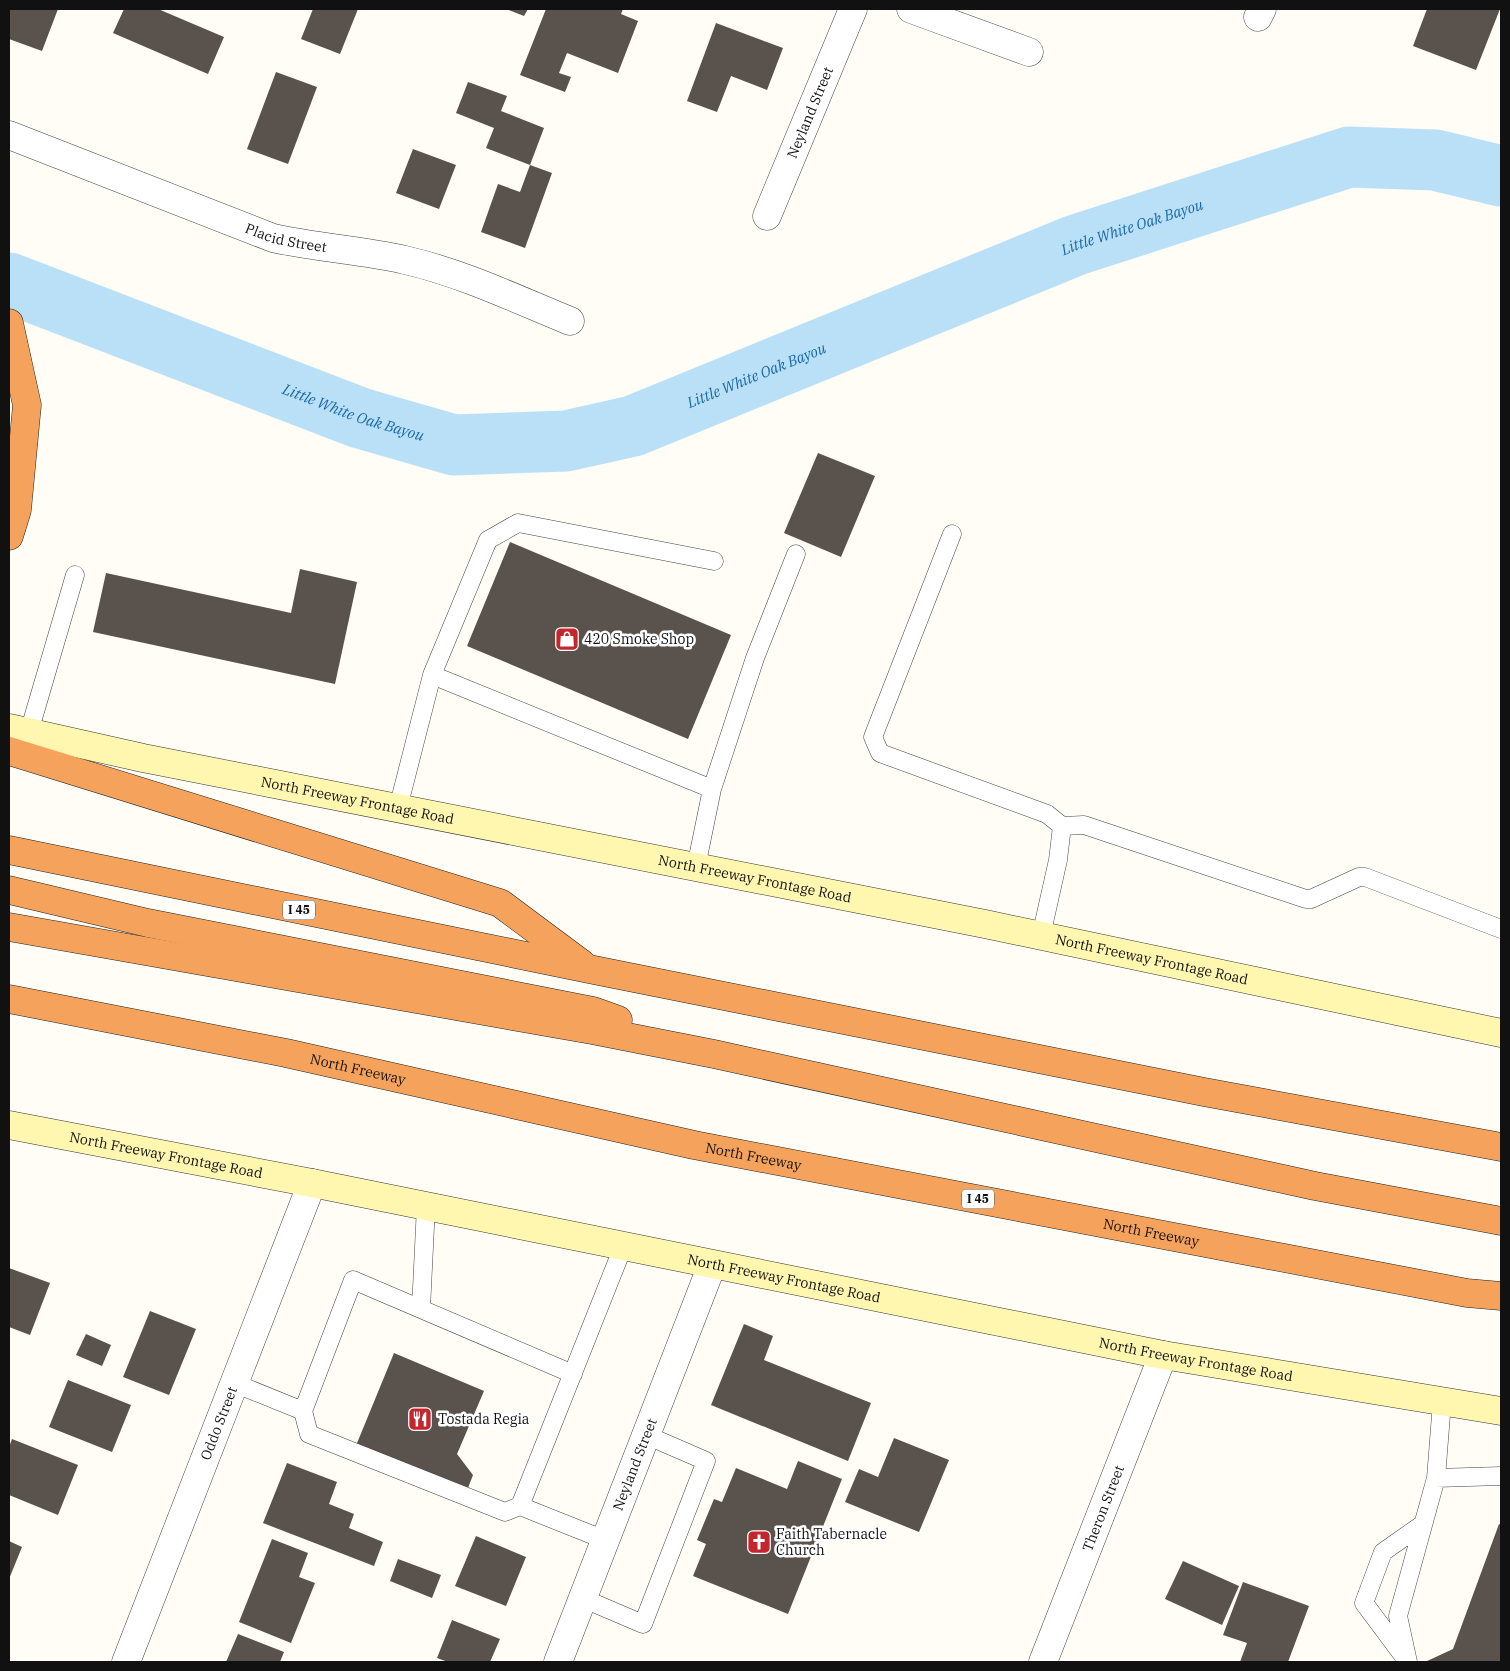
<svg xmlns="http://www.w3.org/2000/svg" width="1510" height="1671" font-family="'IBM Plex Serif',serif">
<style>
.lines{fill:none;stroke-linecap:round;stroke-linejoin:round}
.river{stroke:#b9e0f7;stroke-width:61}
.building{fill:#5a524d}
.service-casing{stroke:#444;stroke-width:19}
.minor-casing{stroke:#444;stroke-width:29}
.secondary-casing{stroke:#333;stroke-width:29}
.motorway-casing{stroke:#222;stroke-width:29}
.service{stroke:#fff;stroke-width:18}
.minor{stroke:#fff;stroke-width:28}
.secondary{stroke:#fff6b0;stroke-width:28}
.motorway{stroke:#f5a25d;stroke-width:28}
.labels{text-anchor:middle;stroke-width:5;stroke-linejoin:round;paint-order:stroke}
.shield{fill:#fff;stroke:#585858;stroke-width:1}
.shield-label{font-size:12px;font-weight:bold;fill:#111}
.street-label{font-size:14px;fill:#111;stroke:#fff}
.poi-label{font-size:14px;fill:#111;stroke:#fff;text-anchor:start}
.water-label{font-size:15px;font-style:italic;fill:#1768a6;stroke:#fff}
</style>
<rect width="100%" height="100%" fill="#fffdf5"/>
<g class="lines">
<path class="river" id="s1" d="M9 283 360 418 454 445 566 441 633 426 1076 245 1349 157 1435 160 1501 176"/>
</g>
<path class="building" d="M9 9H58L42 51 9 39Z
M124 9H158L224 37 208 74 113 33Z
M313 9H358L340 54 301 39Z
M506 9H528L524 16Z
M546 9H623L621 14 638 21 618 73 567 53 559 73 571 77 565 92 520 75Z
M1427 9H1500L1476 70 1413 46Z
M716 23 783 48 767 90 731 76 717 112 687 101Z
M276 72 317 87 288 164 247 149Z
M468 82 507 96 501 111 544 128 530 165 486 148 494 128 456 113Z
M413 149 456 165 439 209 396 193Z
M530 165 552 173 525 248 481 232 498 184 520 192Z
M818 453 875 476 841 557 784 533Z
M510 542 731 635 688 739 467 646Z
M300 569 357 582 335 684 93 632 106 573 291 613Z
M9 1268 50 1283 30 1335 9 1327Z
M150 1311 196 1329 169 1395 123 1377Z
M744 1324 773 1336 764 1360 871 1403 848 1461 711 1405Z
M86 1334 111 1345 102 1366 76 1355Z
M394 1353 484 1391 457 1454 473 1475 466 1493 355 1448Z
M68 1380 131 1405 112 1452 49 1427Z
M894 1438 949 1460 919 1532 845 1502 859 1469 878 1477Z
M12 1439 78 1465 58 1515 9 1495V1447Z
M798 1461 842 1479 788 1614 693 1576 706 1544 697 1540 714 1499 722 1502 736 1468 787 1489Z
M287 1463 337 1482 329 1504 354 1514 349 1528 383 1542 374 1566 263 1523Z
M1499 1524 1501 1525V1662H1425L1453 1649Z
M476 1536 526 1557 506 1606 455 1586Z
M272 1539 308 1553 299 1577 315 1583 291 1643 239 1622Z
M9 1541 22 1547 9 1579Z
M398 1559 441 1575 432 1598 390 1581Z
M1183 1561 1239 1586 1222 1625 1165 1599Z
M1243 1582 1309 1606 1288 1662H1240L1247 1643 1223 1635Z
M452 1620 500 1639 490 1662H448L437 1658Z
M238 1634 284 1652 280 1662H226Z"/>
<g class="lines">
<g class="service-casing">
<path id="service" d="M952 534 873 737 880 753 1047 814 1062 826
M432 675 488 540 518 523 714 561
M29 732 75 575
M398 808 432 675 712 789
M1062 826 1084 825 1306 899H1311L1359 877H1365L1501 929
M696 867 712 789 755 658 796 554
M1041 936 1058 860 1062 826
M421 1309 426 1206
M234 1383 303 1411 353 1280 573 1374
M303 1411 309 1434 505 1512 520 1506
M1436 1478 1501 1476
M605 1540 520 1506 623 1247
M582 1598 643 1624 706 1461 646 1435
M1405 1658 1364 1603 1383 1552 1423 1524
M1408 1662 1398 1616 1436 1478 1442 1402"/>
</g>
<g class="minor-casing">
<g id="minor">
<path d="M911 9 1029 52"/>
<path d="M1258 17 1262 9"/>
<path id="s2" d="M9 135 273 238C317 248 362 250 405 260 462 273 516 299 570 321"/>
<path id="s3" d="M767 216 853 9"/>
<path id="s4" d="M126 1662 312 1183"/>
<path id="s5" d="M558 1662 712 1265"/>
<path id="s6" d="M1043 1662 1163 1355"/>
</g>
</g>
<g class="secondary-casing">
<g id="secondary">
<path id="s7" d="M9 728 143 758 985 924 1501 1033"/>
<path id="s8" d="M9 1125 312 1183 1163 1355 1501 1411"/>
</g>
</g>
<g class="motorway-casing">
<g id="motorway">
<path d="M9 323 27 405 17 510 9 536"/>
<path d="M9 751 500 903 582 964"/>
<path d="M9 850 589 969 1204 1092 1501 1147"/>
<path d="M9 890 148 923 593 1011 618 1020"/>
<path d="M9 927 592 1030 714 1054 1315 1186 1501 1221"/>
<path id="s9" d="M9 999 286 1053 694 1145 1467 1293 1501 1296"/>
</g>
</g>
<use href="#service" class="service"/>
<use href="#minor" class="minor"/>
<use href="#secondary" class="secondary"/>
<use href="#motorway" class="motorway"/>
</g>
<defs>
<g id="shop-square" transform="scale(1.25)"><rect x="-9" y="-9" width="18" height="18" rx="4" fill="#c4262e" stroke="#fff"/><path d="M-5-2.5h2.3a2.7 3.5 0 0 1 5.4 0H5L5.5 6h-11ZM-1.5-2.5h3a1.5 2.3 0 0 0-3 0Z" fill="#fff"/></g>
<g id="restaurant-square" transform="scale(1.25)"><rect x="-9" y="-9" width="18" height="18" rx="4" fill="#c4262e" stroke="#fff"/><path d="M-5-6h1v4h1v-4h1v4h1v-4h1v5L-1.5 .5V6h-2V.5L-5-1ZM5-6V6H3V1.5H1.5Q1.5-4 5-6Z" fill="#fff"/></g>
<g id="church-square" transform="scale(1.25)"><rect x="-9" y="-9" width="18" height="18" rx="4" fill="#c4262e" stroke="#fff"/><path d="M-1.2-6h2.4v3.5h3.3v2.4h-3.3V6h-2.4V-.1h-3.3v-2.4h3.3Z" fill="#fff"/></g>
</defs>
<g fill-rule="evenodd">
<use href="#shop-square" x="567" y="639"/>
<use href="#restaurant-square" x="420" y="1419"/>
<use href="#church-square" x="759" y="1542"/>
</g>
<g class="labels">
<g class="shield">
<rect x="283" y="900.5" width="32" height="19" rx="4"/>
<rect x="962" y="1189.5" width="32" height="19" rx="4"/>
</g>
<g class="shield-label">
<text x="299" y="914">I 45</text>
<text x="978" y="1203">I 45</text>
</g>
<g class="street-label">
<text dy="5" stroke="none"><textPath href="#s3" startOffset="112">Neyland Street</textPath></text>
<text dy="5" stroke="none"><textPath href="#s2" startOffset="296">Placid Street</textPath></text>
<text dy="5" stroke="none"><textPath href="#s7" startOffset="356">North Freeway Frontage Road</textPath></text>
<text dy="5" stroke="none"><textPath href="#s7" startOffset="761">North Freeway Frontage Road</textPath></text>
<text dy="5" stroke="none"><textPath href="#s7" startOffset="1166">North Freeway Frontage Road</textPath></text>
<text dy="5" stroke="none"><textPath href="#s9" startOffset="356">North Freeway</textPath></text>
<text dy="5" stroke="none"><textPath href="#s8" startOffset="160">North Freeway Frontage Road</textPath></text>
<text dy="5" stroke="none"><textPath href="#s9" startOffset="761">North Freeway</textPath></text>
<text dy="5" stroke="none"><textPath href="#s9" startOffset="1166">North Freeway</textPath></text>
<text dy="5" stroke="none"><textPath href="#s8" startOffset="790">North Freeway Frontage Road</textPath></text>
<text dy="5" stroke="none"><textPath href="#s8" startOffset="1210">North Freeway Frontage Road</textPath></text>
<text dy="5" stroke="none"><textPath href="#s4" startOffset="256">Oddo Street</textPath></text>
<text dy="5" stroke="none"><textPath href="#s5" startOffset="212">Neyland Street</textPath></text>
<text dy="5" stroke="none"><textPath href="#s6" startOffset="165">Theron Street</textPath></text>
</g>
<g class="poi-label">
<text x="584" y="644">420 Smoke Shop</text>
<text x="438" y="1424">Tostada Regia</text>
<text x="776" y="1539">Faith Tabernacle<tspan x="776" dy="16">Church</tspan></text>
</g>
<g class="water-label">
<text dy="5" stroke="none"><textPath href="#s1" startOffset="1192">Little White Oak Bayou</textPath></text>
<text dy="5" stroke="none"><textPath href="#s1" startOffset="788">Little White Oak Bayou</textPath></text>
<text dy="5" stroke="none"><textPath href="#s1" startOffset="368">Little White Oak Bayou</textPath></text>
</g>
</g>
<rect width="1510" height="1671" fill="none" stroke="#111111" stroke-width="20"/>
</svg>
